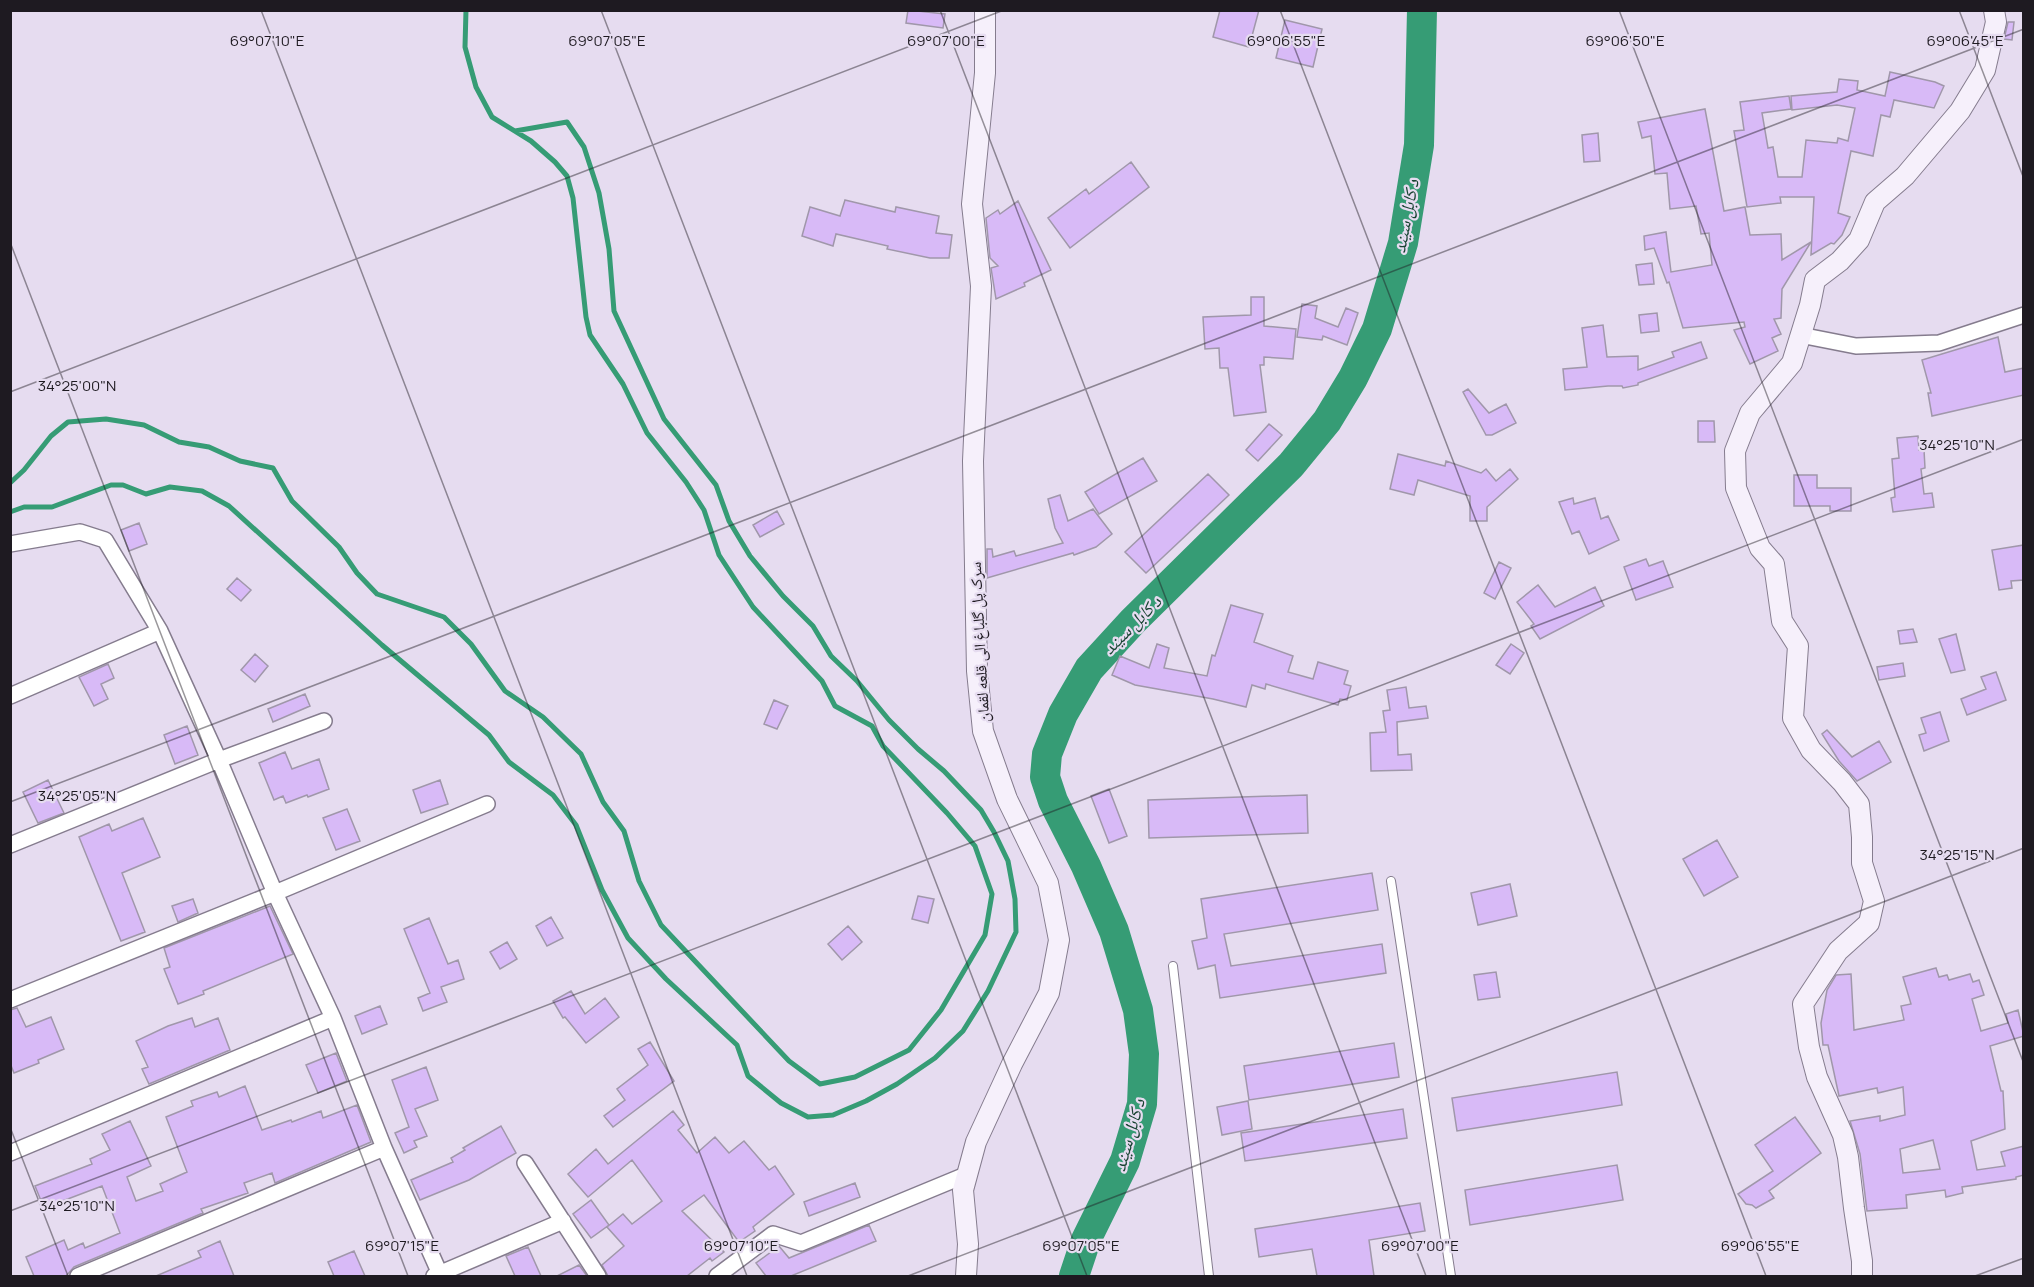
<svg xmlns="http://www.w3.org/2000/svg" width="2034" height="1287" font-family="Manrope,'Noto Naskh Arabic',sans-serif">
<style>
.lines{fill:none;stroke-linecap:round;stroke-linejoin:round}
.stream{stroke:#369c75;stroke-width:5}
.river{stroke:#369c75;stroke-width:30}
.building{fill:#d8baf7;stroke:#a097aa;stroke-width:1.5;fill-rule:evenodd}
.lane-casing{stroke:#857c8e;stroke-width:10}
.street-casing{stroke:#857c8e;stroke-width:18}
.secondary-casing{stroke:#857c8e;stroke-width:22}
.lane{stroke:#fff;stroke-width:8}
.street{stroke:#fff;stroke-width:15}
.secondary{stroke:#f6f0fb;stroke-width:20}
.ticks{fill:none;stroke:#1e1a21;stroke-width:1.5;stroke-opacity:0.45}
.labels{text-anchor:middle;stroke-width:4.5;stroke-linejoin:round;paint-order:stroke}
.street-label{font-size:16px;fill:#1e1a21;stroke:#e6dcf0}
.water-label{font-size:18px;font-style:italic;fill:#184332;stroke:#e6dcf0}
.ticks-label{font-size:15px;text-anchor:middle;fill:#1e1a21;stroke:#e6dcf0;stroke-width:4.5;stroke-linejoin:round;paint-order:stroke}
</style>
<rect width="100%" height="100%" fill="#e6dcf0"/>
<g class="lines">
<path class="stream" d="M10 483 24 470 51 436 68 422 106 419 144 425 179 442 209 447 240 461 273 468 292 501 339 547 357 573 377 594 444 617 471 644 505 691 543 717 581 754 603 802 624 831 639 881 661 925 789 1061 820 1084 855 1077 909 1050 941 1010 985 935 992 894 975 846 947 813 883 746 872 726 835 706 822 681 753 607 719 555 704 510 686 482 647 433 623 384 590 335 586 317 573 198 567 176 555 162 531 141 492 117 476 87 465 47 466 10
M10 512 24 507H52L111 485H123L146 494 170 487 202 491 229 506 382 645 489 735 509 762 553 795 576 825 602 890 628 938 666 979 737 1045 748 1076 781 1103 808 1117 833 1115 866 1101 897 1084 935 1058 963 1031 988 991 1016 932 1015 899 1008 861 994 832 981 810 944 771 918 749 889 720 857 681 831 656 813 626 783 596 750 556 729 521 716 485 664 419 614 311 609 249 599 193 584 147 567 122 515 131"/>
<path class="river" d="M1074 1276 1086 1240 1125 1161 1142 1104 1144 1054 1138 1010 1114 931 1086 866 1053 801 1045 777 1047 754 1063 714 1089 669 1133 621 1291 465 1327 421 1353 378 1377 329 1403 243 1419 145 1422 10"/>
</g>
<path class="building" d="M908 10 945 14 943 28 906 23Z
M1220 10H1259L1249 47 1213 37Z
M1285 20 1322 29 1313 67 1276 58Z
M2008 22H2014L2012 40 2004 39Z
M1890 72 1935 82 1944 86 1934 108 1894 100 1890 117 1881 115 1873 156 1851 151 1838 213 1850 217 1842 235 1834 244 1831 243 1811 255 1814 197H1780L1781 203 1747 207 1734 131 1744 130 1740 102 1789 96 1791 109 1762 113 1768 148 1773 147 1778 177H1802L1806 140 1837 143 1838 138 1848 141 1855 108 1837 105 1792 110 1791 96 1837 92 1839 79 1858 81 1857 90 1885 96Z
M1705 109 1724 211 1745 207 1750 235 1781 234 1782 260 1811 242 1782 289 1781 318 1774 319 1781 334 1772 338 1778 351 1750 364 1734 330 1745 327 1744 322 1683 328 1669 282 1667 283 1654 248 1645 250 1644 236 1666 232 1671 272 1712 265 1709 233 1701 234 1696 206 1670 209 1667 173 1655 174 1651 136 1642 138 1638 122Z
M1598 133 1600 161 1584 162 1582 135Z
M1131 162 1149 187 1070 248 1048 218 1086 189 1089 194Z
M845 200 895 212 896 207 939 216 936 233 952 235 949 258H930L887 249 888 246 836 234 833 246 802 236 810 207 840 216Z
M1018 201 1051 270 1024 283 1025 286 996 299 991 268 998 266 990 258 986 218 998 210 1000 214Z
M1652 263 1654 284 1639 285 1636 265Z
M1251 297H1264V326L1296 329 1293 359 1264 357V365H1260L1266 412 1234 416 1228 368H1220L1219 348 1205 349 1203 317 1251 315Z
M1302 304 1317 306 1315 318 1338 327 1346 308 1358 313 1347 345 1323 336 1322 340 1297 337Z
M1657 313 1659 331 1641 333 1639 315Z
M1603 325 1607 357 1638 356V370L1674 357 1672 352 1701 342 1707 358 1638 383V385L1623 388 1622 386H1608L1565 390 1563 369 1587 367 1582 328Z
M1998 337 2005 372 2024 368V395L1932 416 1928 393H1931L1922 360Z
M1468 389 1489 413 1506 404 1516 423 1492 435H1486L1463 392Z
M1698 421H1714L1715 442H1698Z
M1269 424 1282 435 1258 461 1246 450Z
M1918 436 1919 450H1924L1925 468 1921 469 1924 494 1932 493 1934 507 1893 512 1891 498 1895 497 1892 459 1899 458 1897 438Z
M1398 454 1445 466 1446 461 1481 473 1486 469 1496 481 1510 469 1518 479 1487 507V521H1470V496L1418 480 1414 495 1390 489Z
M1143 458 1157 481 1099 514 1085 492Z
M1208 474 1229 495 1146 573 1125 552Z
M1794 475H1817V488H1851V511H1830V506H1794Z
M1060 495 1068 521 1093 509 1112 534 1096 547 1074 555 1073 553 987 578V549H992L993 557 1014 551 1016 556 1063 543 1055 528 1048 499Z
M1573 498 1574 504 1595 498 1601 519 1608 516 1619 540 1589 554 1579 531 1572 534 1559 502Z
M777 511 784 524 760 537 753 525Z
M139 523 147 544 129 551 121 530Z
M2024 545V580L2011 581 2012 588 1999 590 1992 550Z
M1646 559 1649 566 1663 561 1673 587 1636 600 1624 567Z
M1499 562 1511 568 1495 599 1484 593Z
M237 578 251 590 241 601 227 589Z
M1538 585 1555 607 1595 587 1604 606 1540 639 1531 626 1534 624 1517 602Z
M1231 605 1263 614 1254 642 1293 656 1288 672 1313 679 1318 662 1348 671 1344 684 1351 686 1347 700 1340 699 1338 705 1266 684 1265 689 1252 685 1246 707 1213 699 1135 685 1112 675 1120 656 1149 668 1157 644 1169 648 1164 668 1207 676 1212 655 1215 656Z
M1913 629 1917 642 1900 644 1898 631Z
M1956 634 1965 670 1951 673 1939 639Z
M1511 644 1524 653 1510 674 1496 665Z
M255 654 268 666 255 682 241 670Z
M1903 663 1905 676 1879 680 1877 667Z
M108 664 114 678 101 684 108 699 94 706 79 677Z
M1996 672 2006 700 1967 715 1961 699 1986 689 1981 677Z
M1406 687 1409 708 1426 706 1428 718 1397 722 1398 755 1411 754 1412 770 1371 771 1370 733 1386 732 1383 711 1390 710 1387 690Z
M305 694 310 706 273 722 268 709Z
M774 700 788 706 777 729 764 724Z
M1940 712 1949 741 1924 751 1919 735 1926 733 1921 718Z
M187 726 198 755 175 764 164 735Z
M1827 730 1852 757 1879 741 1891 762 1857 781 1839 761 1822 734Z
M285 752 292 769 319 759 329 789 308 797 307 795 286 803 283 796 274 800 259 763Z
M48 780 64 813 38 823 23 792Z
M440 780 448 804 421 813 413 790Z
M1109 789 1127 836 1109 843 1091 796Z
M1307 795 1308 833 1149 838 1148 800Z
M347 809 360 841 336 850 323 818Z
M143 818 160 857 122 873 145 932 121 941 79 837 109 824 112 831Z
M1717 840 1738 877 1704 896 1683 859Z
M1372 873 1378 910 1224 934 1231 966 1382 944 1386 973 1220 998 1215 965 1198 969 1192 941 1207 938 1201 899Z
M1510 884 1517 916 1478 925 1471 893Z
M918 896 934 899 928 923 912 919Z
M193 899 198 913 178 922 172 906Z
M270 906 293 954 203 991 204 994 178 1004 164 969 170 967 164 948Z
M551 917 563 938 547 946 536 926Z
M429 918 448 964 458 960 464 979 441 987 447 1002 423 1011 418 998 430 993 404 929Z
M848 926 862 942 842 960 828 944Z
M507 942 517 959 500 969 490 952Z
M1936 968 1939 977 1947 975 1949 980 1970 974 1973 982 1979 980 1984 995 1972 999 1981 1031 2008 1023 2006 1014 2018 1010 2024 1036 1990 1046 2001 1091H2003L2005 1129 1971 1141 1977 1170 2005 1166 2001 1152 2024 1146V1175L2016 1177V1179L1962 1187 1963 1193 1946 1197 1945 1190 1906 1195 1907 1208 1867 1211 1860 1154 1850 1121 1880 1116V1121L1905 1115 1903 1087 1878 1093 1877 1088 1839 1096 1828 1045H1823L1821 1023 1827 990 1836 975 1851 974 1854 1030 1904 1020 1901 1006 1911 1004 1903 977ZM1933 1140 1940 1169 1903 1173 1900 1149Z
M1496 972 1500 997 1478 1000 1474 975Z
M571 991 585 1014 605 998 619 1017 586 1043 565 1017 563 1018 553 1001Z
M380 1006 387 1024 362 1034 355 1016Z
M17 1008 26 1027 51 1017 64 1049 38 1060 39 1063 14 1073 10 1063V1010Z
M192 1018 195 1027 218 1018 230 1050 149 1084 142 1069 148 1067 136 1041 168 1026Z
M650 1042 674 1081 613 1127 604 1116 625 1100 617 1089 648 1065 638 1049Z
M1394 1043 1399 1077 1249 1100 1244 1066Z
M336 1053 347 1081 318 1093 306 1065Z
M426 1067 438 1100 415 1109 427 1136 414 1141 417 1147 404 1153 395 1133 409 1127 392 1080Z
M1617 1072 1622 1105 1457 1131 1452 1098Z
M245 1086 262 1130 291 1120 292 1122 321 1111 323 1118 357 1105 371 1142 275 1183 272 1173 244 1183 248 1193 201 1209 203 1213 74 1267 66 1276H34L26 1257 64 1240 68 1250 83 1243 85 1248 120 1233 102 1186 44 1208 35 1186 92 1164 90 1159 110 1150 102 1134 130 1121 151 1166 127 1177 136 1201 163 1191 160 1184 187 1172 166 1117 193 1106 191 1101 217 1092 219 1097Z
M1248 1101 1252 1129 1222 1135 1217 1107Z
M1403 1109 1407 1138 1245 1161 1241 1133Z
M673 1111 684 1125 678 1130 697 1153 715 1137 729 1153 744 1141 769 1170 775 1166 794 1194 753 1227 755 1231 739 1242 704 1195 682 1211 724 1252 712 1261 710 1258 687 1276H608L602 1265 624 1246 607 1227 623 1214 632 1224 662 1201 632 1160 588 1197 568 1174 596 1149 608 1164Z
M1795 1117 1821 1153 1769 1191 1774 1198 1756 1208 1752 1205 1746 1204 1738 1194 1773 1171 1755 1145Z
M501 1126 516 1153 469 1180 420 1200 411 1180 453 1162 451 1158 465 1150 463 1148Z
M1617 1165 1623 1200 1470 1225 1465 1190Z
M855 1183 860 1197 809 1216 804 1202Z
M591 1200 609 1225 591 1238 573 1214Z
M1420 1203 1425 1231 1369 1240 1374 1276H1317L1312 1249 1259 1257 1255 1229Z
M869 1225 876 1241 791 1276H766L756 1263 779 1246 789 1258Z
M220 1241 234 1276H156L201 1257 198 1251Z
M528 1247 541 1276H515L506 1256Z
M354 1251 365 1276H334L328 1262Z
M579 1265 587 1276H557Z"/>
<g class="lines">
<g class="lane-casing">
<path id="lane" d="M1391 881 1451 1276
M1173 966 1209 1276"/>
</g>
<g class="street-casing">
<path id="street" d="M1800 335 1856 346 1939 343 2024 315
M10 544 80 532 105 540 160 631 219 760 275 893 333 1018 384 1148 440 1274
M10 696 160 631
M10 845 219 760 324 721
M10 1000 275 893 487 804
M10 1153 333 1018
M525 1163 598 1276
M78 1276 384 1148
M434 1276 563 1221
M717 1276 773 1234 801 1243 968 1174"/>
</g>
<g class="secondary-casing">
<path id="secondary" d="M966 1276 968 1244 963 1190 976 1142 1012 1064 1049 993 1059 940 1048 883 1007 799 983 731 977 671 973 461 981 286 972 204 985 73V10
M1862 1276V1261L1854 1208 1848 1157 1843 1135 1817 1077 1809 1047 1803 1004 1838 951 1869 923 1874 901 1862 863V837L1859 804 1842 782 1811 750 1793 718 1798 646 1782 621 1774 564 1760 548 1736 488 1735 451 1750 413 1792 363 1810 305 1815 280 1840 261 1859 240 1875 202 1905 176 1960 111 1985 70 1996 22 1994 10"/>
</g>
<use href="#lane" class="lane"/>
<use href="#street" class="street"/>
<use href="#secondary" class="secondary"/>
</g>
<path class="ticks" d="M261 10 747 1276M601 10 1087 1276M940 10 1426 1276M1280 10 1766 1276M1619 10 2024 1064M1959 10 2024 179M10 242 408 1276M10 392 1004 10M10 802 2024 29M10 1127 68 1276M10 1211 2024 439M908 1276 2024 848M1975 1276 2024 1258"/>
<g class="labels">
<g class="street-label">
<text transform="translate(979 642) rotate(-93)" y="6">سرک پل گلباغ الی قلعه لقمان</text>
</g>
<g class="water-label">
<text transform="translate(1406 216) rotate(-79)" y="6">د کابل سيند</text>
<text transform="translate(1132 625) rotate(-45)" y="6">د کابل سيند</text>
<text transform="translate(1129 1135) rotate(-74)" y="6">د کابل سيند</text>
</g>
</g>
<g class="ticks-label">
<text x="1625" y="46">69°06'50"E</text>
<text x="267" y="46">69°07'10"E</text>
<text x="607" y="46">69°07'05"E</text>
<text x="946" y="46">69°07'00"E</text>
<text x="1286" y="46">69°06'55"E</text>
<text x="1965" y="46">69°06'45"E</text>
<text x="77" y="391">34°25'00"N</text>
<text x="1957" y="450">34°25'10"N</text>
<text x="77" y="801">34°25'05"N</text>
<text x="1957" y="860">34°25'15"N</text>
<text x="77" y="1211">34°25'10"N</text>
<text x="402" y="1251">69°07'15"E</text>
<text x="741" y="1251">69°07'10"E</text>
<text x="1081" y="1251">69°07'05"E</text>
<text x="1420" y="1251">69°07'00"E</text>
<text x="1760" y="1251">69°06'55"E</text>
</g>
<rect width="2034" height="1287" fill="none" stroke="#1e1a21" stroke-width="24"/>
</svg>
